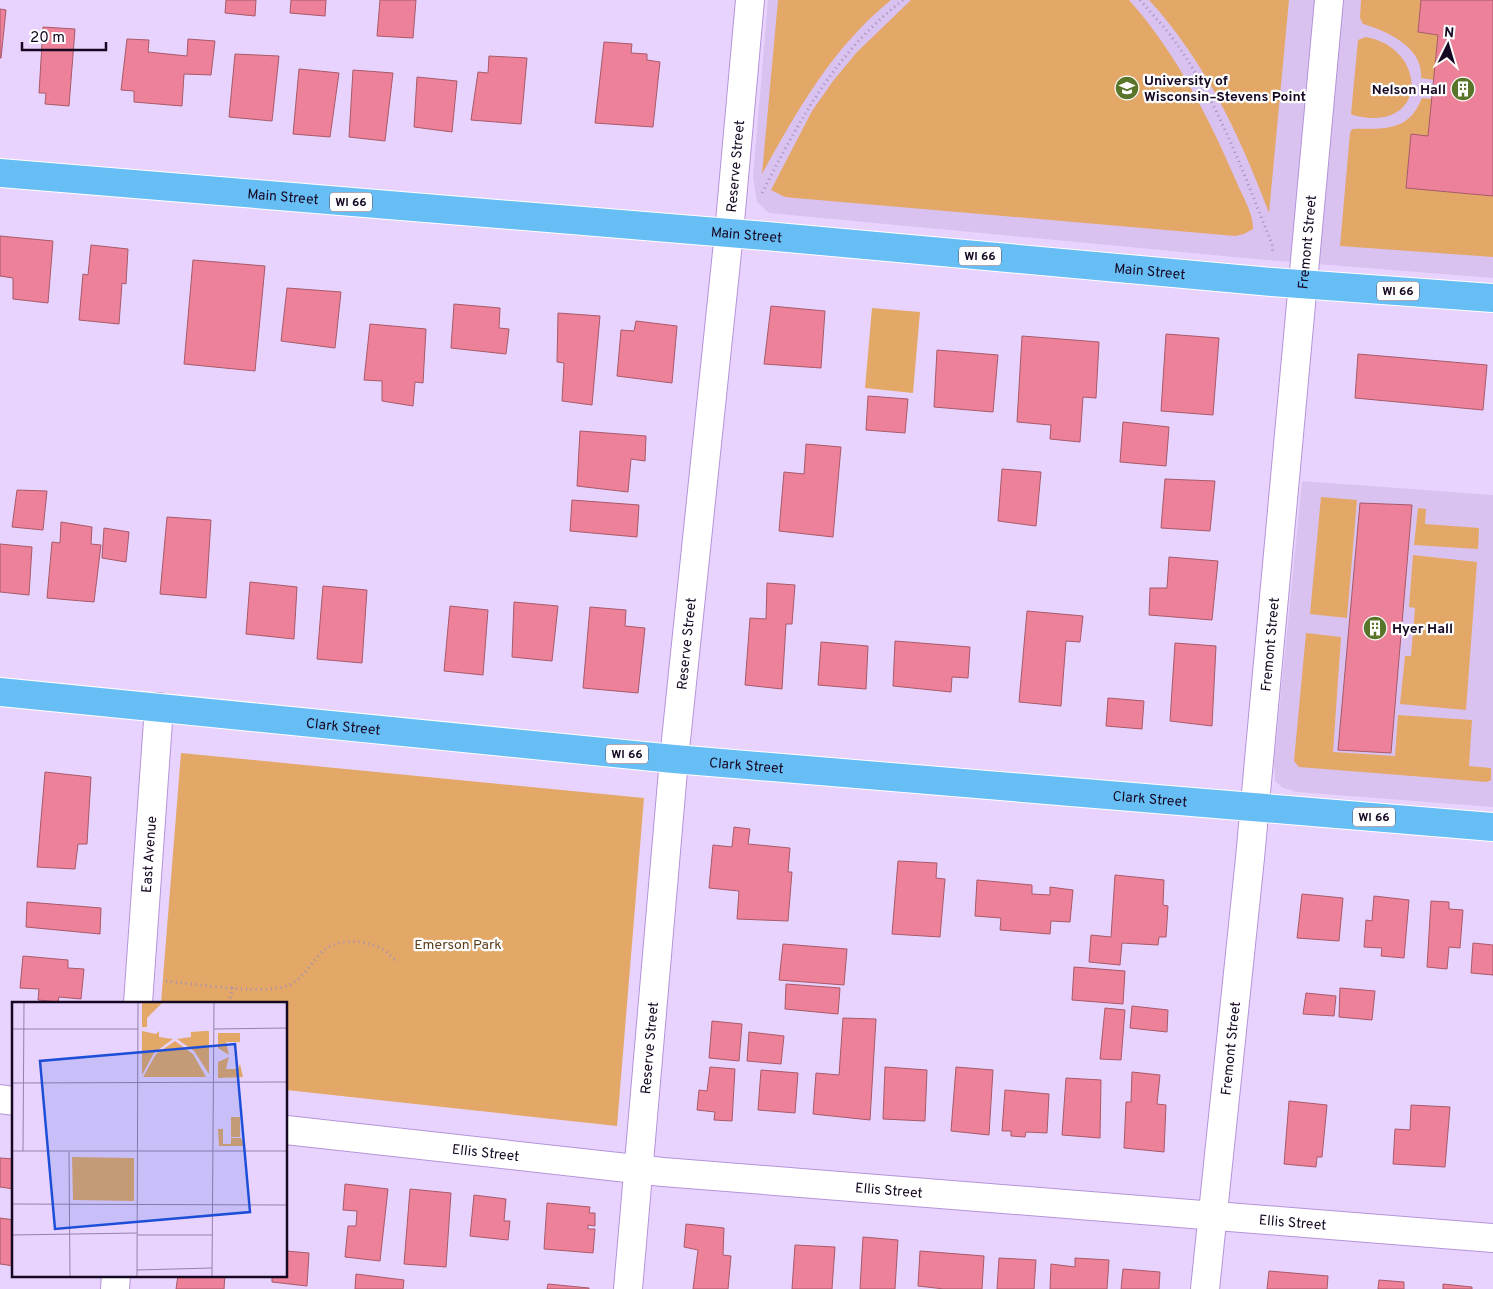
<svg xmlns="http://www.w3.org/2000/svg" width="1493" height="1289" font-family="Overpass,sans-serif">
<style>
.built{fill:#d9c2f0}
.green{fill:#e3a867}
.building{fill:#ed8199;stroke:#a8596a}
.lines{fill:none;stroke-linecap:round;stroke-linejoin:round}
.minor-casing{stroke:#b693d8;stroke-width:30}
.primary-casing{stroke:#fff;stroke-width:30}
.path{stroke:#a390b6;stroke-width:3;stroke-dasharray:1 4;stroke-linecap:butt}
.minor{stroke:#fff;stroke-width:28}
.primary{stroke:#67bef5;stroke-width:28}
.labels{text-anchor:middle;stroke-width:4.5;stroke-linejoin:round;paint-order:stroke}
.shield{fill:#fefefe;stroke:#5c5264;stroke-width:1}
.shield-label{font-size:12px;font-weight:bold;fill:#160822}
.poi-label{font-size:14px;font-weight:bold;fill:#160822;stroke:#fefefe;text-anchor:start}
.street-label{font-size:14px;fill:#160822;stroke:#fefefe}
.park-label{font-size:14px;fill:#5c3d1b;stroke:#fefefe}
.inset-road{fill:none;stroke:#9482a6;stroke-width:1}
.view{fill:#1d4ed8;fill-opacity:0.15;stroke:#1d4ed8;stroke-width:2.5}
.inset-edge{fill:none;stroke:#160822;stroke-width:2.5}
</style>
<rect width="100%" height="100%" fill="#e8d3fe"/>
<path class="built" d="M768 0H1493V278L1266 260 769 213 757 202 753 177Z
M1302 481 1493 495V807L1297 792 1283 788 1275 781 1274 762Z"/>
<path class="green" d="M778 0H891C833 47 798 109 762 174Z
M911 0H1129C1177 54 1208 116 1237 183 1242 195 1254 215 1253 229L1244 234 1235 236 795 198 785 197 771 190 812 111 833 81 857 52Z
M1149 0H1289L1269 213C1240 136 1205 61 1149 0Z
M1361 0H1421L1418 32 1438 35 1434 80 1421 78C1424 48 1387 31 1363 24L1360 18Z
M1366 37C1423 47 1429 121 1370 118 1364 117 1357 117 1351 114L1358 40Z
M1422 98 1432 99 1428 136 1411 134 1406 188 1493 196V257L1340 246 1350 133 1352 129C1384 128 1408 133 1422 98Z
M872 308 920 312 913 393 865 388Z
M1321 497 1357 500 1347 618 1310 614Z
M1418 508 1426 509 1425 524 1479 528 1478 549 1414 545Z
M1413 555 1477 562 1466 710 1400 704 1405 656H1411L1415 608 1409 607Z
M1306 633 1341 637 1333 752 1395 756 1398 715 1472 720 1469 766 1491 768V780L1487 782 1299 767 1294 761Z
M181 753 644 798 617 1126 286 1090V1003H161Z"/>
<path class="building" d="M226 0H256L255 16 225 13Z
M291 0H326L325 16 290 13Z
M380 0H416L413 38 377 36Z
M1421 0H1493V196L1406 188 1411 134 1428 136 1438 35 1418 32Z
M0 9 6 10 1 58H0Z
M43 27 75 29 69 106 45 104 46 93H39Z
M127 39 149 40 148 52 187 56 188 39 215 41 211 75 184 74 182 106 134 102V91L121 90Z
M604 42 632 44 631 53 647 54V60L660 62 653 127 595 123Z
M235 54 279 56 272 121 229 117Z
M489 56 527 58 521 124 471 120 478 72 488 73Z
M299 69 339 73 330 137 293 134Z
M353 70 393 73 385 141 349 137Z
M417 77 457 81 452 132 414 127Z
M0 236 53 241 48 303 13 299V278L0 276Z
M91 245 128 249 126 284 122 283 119 324 79 320 83 274 88 275Z
M193 260 265 266 255 371 184 364Z
M287 288 341 292 335 348 281 341Z
M454 304 500 308 499 328 509 329 506 354 451 348Z
M771 306 825 311 821 368 764 364Z
M558 313 600 316 592 405 562 401 564 363 557 362Z
M636 321 677 326 672 383 617 376 621 330 634 331Z
M370 324 426 329 423 383 415 382 413 406 382 401V381L364 380Z
M1166 334 1219 338 1213 415 1161 411Z
M1022 336 1099 342 1096 398 1083 397 1080 442 1050 439 1051 425 1017 422Z
M937 350 998 355 993 412 934 407Z
M1358 354 1487 365 1483 410 1355 398Z
M868 396 908 399 905 433 866 430Z
M1123 422 1169 427 1166 466 1120 462Z
M580 431 646 436 645 461 631 459 628 492 577 486Z
M806 444 841 447 833 537 779 531 784 472 804 474Z
M1002 469 1041 472 1036 526 998 521Z
M1165 479 1215 481 1210 531 1161 528Z
M17 490 47 491 43 530 12 527Z
M572 500 639 505 637 537 570 531Z
M1360 503 1412 505 1391 753 1338 750Z
M167 517 211 520 206 598 160 594Z
M61 522 92 527 91 544 101 545 94 602 47 598 52 542 60 543Z
M104 528 129 532 126 562 102 558Z
M0 544 32 547 29 595 0 592Z
M1169 557 1218 561 1212 620 1149 615 1150 588H1167Z
M250 582 297 587 294 639 246 634Z
M767 583 795 585 792 624H786L782 689 745 685 750 618 766 619Z
M323 586 367 590 362 663 317 659Z
M514 602 558 606 552 661 512 657Z
M450 606 488 610 483 675 444 671Z
M590 607 626 610 625 626 645 628 638 693 583 688Z
M1027 611 1083 616 1080 642 1066 641 1061 706 1019 702Z
M895 641 970 647 968 678 952 677 951 692 893 686Z
M821 642 868 646 866 689 818 685Z
M1175 643 1216 646 1212 726 1170 721Z
M1108 698 1144 701 1142 729 1106 726Z
M45 772 91 777 87 844H78L75 869 37 867Z
M734 827 750 829 748 844 790 848 788 872H792L788 921 737 919 739 891 709 888 713 845 732 847Z
M898 861 937 863 936 878 945 879 940 937 892 934Z
M1115 875 1164 880 1163 905 1168 906 1166 937H1159L1158 945 1122 943 1120 965 1089 962 1091 935 1111 937Z
M977 880 1032 885V894L1050 895V887L1073 890 1070 922 1051 921 1050 934 1000 930 1001 918 975 916Z
M1302 894 1343 898 1339 941 1297 938Z
M1374 896 1409 900 1404 958 1381 956 1382 948 1364 947 1366 920 1372 921Z
M1431 901 1449 902V909L1463 910 1460 948 1449 947 1447 969 1427 967Z
M27 902 101 908 100 934 26 927Z
M1473 943 1493 945V975L1471 973Z
M783 944 847 949 844 985 779 980Z
M23 956 68 960V968L84 969 81 999 59 997 58 1002 38 1000 39 989 20 988Z
M1074 967 1125 971 1123 1004 1072 1000Z
M786 984 840 988 838 1014 785 1009Z
M1340 988 1375 991 1372 1020 1339 1017Z
M1306 993 1336 996 1334 1016 1303 1014Z
M1132 1006 1168 1010 1167 1032 1130 1028Z
M1105 1008 1125 1010 1121 1060 1100 1059Z
M843 1018 876 1019 870 1120 813 1114 816 1073 839 1075Z
M712 1021 742 1024 739 1061 709 1058Z
M749 1032 784 1036 781 1064 747 1061Z
M710 1067 735 1069 732 1121 714 1120 715 1112 697 1110 699 1090 707 1091Z
M885 1067 927 1070 925 1121 883 1119Z
M956 1067 993 1070 989 1135 951 1131Z
M761 1070 798 1073 795 1113 758 1110Z
M1132 1072 1160 1075 1157 1104 1166 1105 1164 1152 1124 1148 1126 1102H1131Z
M1066 1078 1101 1080 1100 1138 1062 1135Z
M1005 1090 1049 1094 1047 1133 1026 1132 1025 1137 1011 1136V1131H1002Z
M1289 1101 1327 1105 1322 1157H1317L1316 1167 1284 1164Z
M1411 1105 1450 1107 1445 1167 1393 1164 1395 1129 1410 1130Z
M0 1158 14 1159V1189L0 1187Z
M345 1184 388 1189 380 1261 345 1257 348 1226H356L357 1211 343 1210Z
M410 1189 451 1193 446 1267 404 1264Z
M474 1195 506 1199 504 1221H510L508 1240 470 1236Z
M547 1203 590 1207 589 1213H595V1226L588 1225V1229H595L593 1253 544 1249Z
M0 1218 14 1220V1266L0 1264Z
M686 1224 724 1228 723 1255 731 1256 728 1289H693L698 1250 684 1247Z
M863 1237 898 1240 895 1289H860Z
M795 1245 835 1247 832 1289H792Z
M286 1251 309 1253 307 1286 272 1282V1275H286Z
M920 1251 984 1256 982 1289H944L918 1286Z
M999 1258 1036 1260 1034 1289H997Z
M1075 1258 1109 1260 1107 1289H1050L1051 1264 1075 1267Z
M1123 1269 1160 1272 1159 1289H1121Z
M1269 1271 1328 1276 1327 1289H1267Z
M356 1274 404 1280 403 1289H355Z
M178 1275H225L224 1289H176Z
M1379 1280 1404 1282V1289H1378Z
M548 1284 589 1288V1289H547Z
M1443 1284 1472 1287V1289H1443Z"/>
<g class="lines">
<g class="minor-casing">
<g id="minor">
<path id="s1" d="M138 1003 159 707"/>
<path d="M0 1099 14 1101"/>
<path id="s2" d="M286 1130 663 1172 1493 1238"/>
<path d="M115 1289 116 1275"/>
<path id="s3" d="M628 1289 674 759 729 233 750 0"/>
<path id="s4" d="M1205 1289 1250 858 1329 0"/>
</g>
</g>
<g class="primary-casing">
<g id="primary">
<path id="s5" d="M0 173 766 236 1272 282 1493 298"/>
<path id="s6" d="M0 692 674 759 1493 827"/>
</g>
</g>
<path class="path" d="M1140 0C1149 11 1159 21 1168 32 1216 95 1243 172 1272 244L1273 254
M762 193C800 119 836 52 903 0
M166 981C197 984 250 993 280 988 300 984 307 968 320 954 334 938 362 939 380 948 387 951 392 958 398 962
M229 1003 233 987"/>
<use href="#minor" class="minor"/>
<use href="#primary" class="primary"/>
</g>
<defs>
<g id="university-disc" transform="scale(1.25)"><circle r="9.5" fill="#59752a" stroke="#fefefe"/><path d="M0-5L7-2L0 1L-7-2ZM-4 1L0 2.5L4 1V4Q0 6-4 4Z" fill="#fff"/></g>
<g id="building-disc" transform="scale(1.25)"><circle r="9.5" fill="#59752a" stroke="#fefefe"/><path d="M-4-6H4V6H1V3H-1V6H-4ZM-2.5-4.3h1.7v1.8h-1.7ZM.8-4.3h1.7v1.8H.8ZM-2.5-1h1.7V.8h-1.7ZM.8-1h1.7V.8H.8Z" fill="#fff"/></g>
</defs>
<g fill-rule="evenodd">
<use href="#university-disc" x="1127" y="88"/>
<use href="#building-disc" x="1463" y="89"/>
<use href="#building-disc" x="1375" y="628"/>
</g>
<g class="labels">
<g class="shield">
<rect x="330" y="192.5" width="42" height="19" rx="4"/>
<rect x="959" y="246.5" width="42" height="19" rx="4"/>
<rect x="1377" y="281.5" width="42" height="19" rx="4"/>
<rect x="606" y="744.5" width="42" height="19" rx="4"/>
<rect x="1353" y="807.5" width="42" height="19" rx="4"/>
</g>
<g class="shield-label">
<text x="351" y="206">WI 66</text>
<text x="980" y="260">WI 66</text>
<text x="1398" y="295">WI 66</text>
<text x="627" y="758">WI 66</text>
<text x="1374" y="821">WI 66</text>
</g>
<g class="poi-label">
<text x="1144" y="85">University of<tspan x="1144" dy="16">Wisconsin–Stevens Point</tspan></text>
<text x="1446" y="94" text-anchor="end">Nelson Hall</text>
<text x="1392" y="633">Hyer Hall</text>
</g>
<g class="street-label">
<text dy="5" stroke="none"><textPath href="#s3" startOffset="1128">Reserve Street</textPath></text>
<text dy="5" stroke="none"><textPath href="#s5" startOffset="284">Main Street</textPath></text>
<text dy="5" stroke="none"><textPath href="#s5" startOffset="749">Main Street</textPath></text>
<text dy="5" stroke="none"><textPath href="#s4" startOffset="1052">Fremont Street</textPath></text>
<text dy="5" stroke="none"><textPath href="#s5" startOffset="1154">Main Street</textPath></text>
<text dy="5" stroke="none"><textPath href="#s3" startOffset="648">Reserve Street</textPath></text>
<text dy="5" stroke="none"><textPath href="#s4" startOffset="648">Fremont Street</textPath></text>
<text dy="5" stroke="none"><textPath href="#s6" startOffset="345">Clark Street</textPath></text>
<text dy="5" stroke="none"><textPath href="#s6" startOffset="750">Clark Street</textPath></text>
<text dy="5" stroke="none"><textPath href="#s6" startOffset="1155">Clark Street</textPath></text>
<text dy="5" stroke="none"><textPath href="#s1" startOffset="149">East Avenue</textPath></text>
<text dy="5" stroke="none"><textPath href="#s3" startOffset="242">Reserve Street</textPath></text>
<text dy="5" stroke="none"><textPath href="#s4" startOffset="242">Fremont Street</textPath></text>
<text dy="5" stroke="none"><textPath href="#s2" startOffset="201">Ellis Street</textPath></text>
<text dy="5" stroke="none"><textPath href="#s2" startOffset="606">Ellis Street</textPath></text>
<text dy="5" stroke="none"><textPath href="#s2" startOffset="1011">Ellis Street</textPath></text>
</g>
<g class="park-label">
<text x="458" y="949">Emerson Park</text>
</g>
</g>
<g transform="translate(12 1002)">
<rect width="275" height="275" fill="#e8d3fe"/>
<path d="M130 0H151L135 16V25H130ZM130 29 144 32 147 29V35L161 37 142 51 130 73ZM192 29H197V72L182 49 165 37 179 35V30ZM206 31H228V40H214L217 53 206 46ZM163 39 181 52 194 75H131L144 52ZM217 55 214 67H226L228 62 231 75 206 76V60ZM219 115H228V135H219ZM206 127H211V142H219V136H229L232 144H207ZM60 155 122 156V199L61 198Z" fill="#e3a867"/>
<path class="inset-road" d="M0 27H126M202 27 275 26M0 81 275 80M0 149H275M11 149 12 0M57 150 58 275M0 202 275 203M0 233 125 231M125 233H200M125 268 200 266M125 275 126 0M200 275 202 0"/>
<path class="view" d="M223 42 238 210 43 227 28 59Z"/>
<rect width="275" height="275" class="inset-edge"/>
</g>
<g transform="translate(1448 45) rotate(5)" stroke="#fefefe" stroke-width="4" paint-order="stroke">
<path d="M0-4L9 19L0 12L-9 19Z" fill="#160822"/>
<text y="-8" font-size="14" font-weight="bold" text-anchor="middle" fill="#160822">N</text>
</g>
<path d="M22 42v8h84v-8" fill="none" stroke="#160822" stroke-width="2.5"/>
<text x="30" y="42" font-size="15" fill="#160822" stroke="#fefefe" stroke-width="4" paint-order="stroke">20 m</text>
</svg>
